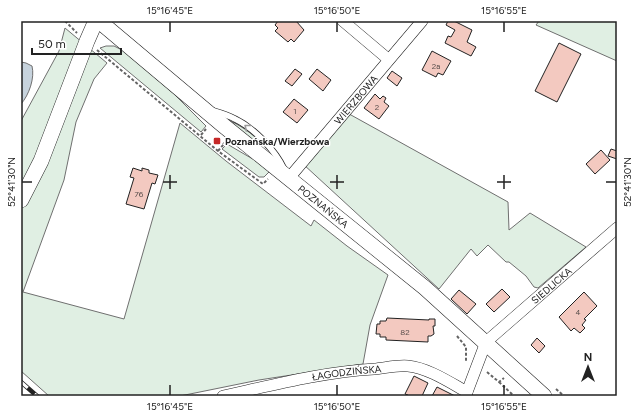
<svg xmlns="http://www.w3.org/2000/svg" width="638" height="417" font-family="Figtree,sans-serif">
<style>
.green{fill:#e0efe3;stroke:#6f6f6f}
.water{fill:#c7d3dd;stroke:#6f6f6f}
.building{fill:#f3c9c0;stroke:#222}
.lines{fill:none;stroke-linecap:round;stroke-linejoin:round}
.lane-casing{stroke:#222;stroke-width:7}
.street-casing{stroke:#222;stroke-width:12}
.secondary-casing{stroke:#222;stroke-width:16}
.path{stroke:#646464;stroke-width:2;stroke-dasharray:3 2;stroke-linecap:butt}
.lane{stroke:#fff;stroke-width:5.5}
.street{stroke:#fff;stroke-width:11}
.secondary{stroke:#fff;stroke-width:15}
.rail-casing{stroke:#222;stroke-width:4.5}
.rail{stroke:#fff;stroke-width:3;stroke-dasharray:9;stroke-linecap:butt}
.oneway{stroke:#9c9c9c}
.ticks{fill:none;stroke:#222;stroke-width:1.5}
.poi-dot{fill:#c62828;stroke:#fff;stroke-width:1.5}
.labels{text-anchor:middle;stroke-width:3;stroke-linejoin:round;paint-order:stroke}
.number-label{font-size:8px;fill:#564c4a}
.street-label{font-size:10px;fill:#222;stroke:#fff}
.poi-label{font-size:10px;font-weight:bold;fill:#222;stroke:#fff;text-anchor:start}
.neatline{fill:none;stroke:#222;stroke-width:1.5}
.ticks-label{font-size:10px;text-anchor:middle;fill:#222}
</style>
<rect width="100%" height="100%" fill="#fff"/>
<path class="green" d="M539 21H617V61L536 25Z
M65 28 107 63 94 79 76 122 64 180 23 292 124 319 180 123 226 161 311 226 314 220 347 246 388 275 370 325 363 364 259 380 180 396H49L21 371V121L59 51Z
M106 46H114L124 51 173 93 206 126 201 132 100 48Z
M341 111 351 115 508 202 509 230 530 213 586 247 538 288 534 287 526 276 509 262H506L488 245 477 256 471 249 439 289 303 164Z
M226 119C240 125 252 133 262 144V146L259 145Z
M227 144 263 165 270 171 264 177H259L222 149Z"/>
<path class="water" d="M21 62 26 63 32 66C35 78 29 95 21 104Z"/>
<path class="building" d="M278 21H296L304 30 294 42 291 39 288 42 275 31 278 28 275 25Z
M448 21H454L472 30 467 42 476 47 471 56 445 43 448 36 451 37 455 30 446 25Z
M559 43 581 54 557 102 535 91Z
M432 51 451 61 443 75 438 73 436 77 422 70Z
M295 69 302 74 292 86 285 81Z
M317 69 331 80 323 91 309 79Z
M392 71 402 78 397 86 387 78Z
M375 94 380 99 383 96 386 98 384 102 389 106 379 119 364 108Z
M294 99 308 110 297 123 283 112Z
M611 149 617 151V159L608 156Z
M601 150 610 160 595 174 586 164Z
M133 168 142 171V168L149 170V173L158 175 155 184 152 183 144 209 126 204 134 178 130 177Z
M502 289 510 297 494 312 486 304Z
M459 290 476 304 467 314 451 299Z
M584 292 597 306 584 319 586 320 582 325 585 328 580 333 574 328 571 331 559 317Z
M387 318 429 320V319H435V326H433L434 334 431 336H428V342L386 340V337H380V334H376L377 324H380V321H386Z
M537 338 545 346 539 353 531 345Z
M414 376 428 383 422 396H407L408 395 405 394Z
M437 387 455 396H432Z"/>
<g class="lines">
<g class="lane-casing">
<path id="lane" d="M214 111C221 113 228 115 235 119 254 128 275 150 284 169"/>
</g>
<g class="street-casing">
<g id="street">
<path d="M343 21 388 59"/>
<path id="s1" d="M289 178 422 21"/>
<path id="s2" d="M223 396C273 385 323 372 374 369 385 368 397 365 408 366 428 368 449 382 467 392"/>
<path id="s3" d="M466 396 467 392 486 342 617 228"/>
</g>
</g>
<g class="secondary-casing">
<g id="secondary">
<path id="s4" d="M99 21 224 126 425 288 544 396"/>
<path d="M21 200 41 161 87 41 94 25 97 21"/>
</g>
</g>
<path class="path" d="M65 21 77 33
M97 50 218 151 263 184 268 179
M201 135 206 129
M218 151 224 144 223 143
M457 336 466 347V361
M487 372 499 382 504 378
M499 382 514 396
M556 389 564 396"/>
<use href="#lane" class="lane"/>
<use href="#street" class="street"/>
<use href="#secondary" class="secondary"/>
<g class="rail-casing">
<path id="rail" d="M21 382 37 396"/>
</g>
<use href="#rail" class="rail"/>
</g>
<defs><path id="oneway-chevron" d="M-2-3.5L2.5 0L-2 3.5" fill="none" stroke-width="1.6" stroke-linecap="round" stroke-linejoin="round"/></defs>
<use class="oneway" href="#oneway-chevron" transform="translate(247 127) rotate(-141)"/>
<path class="ticks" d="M170 22V32M337 22V32M504 22V32M170 175V189M337 175V189M504 175V189M22 182H32M163 182H177M330 182H344M497 182H511M606 182H616M170 385V395M337 385V395M504 385V395"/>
<rect class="poi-dot" x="213" y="137" width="8" height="8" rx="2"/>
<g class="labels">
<g class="number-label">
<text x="436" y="69">2a</text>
<text x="377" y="110">2</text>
<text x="295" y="114">1</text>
<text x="139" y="197">76</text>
<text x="578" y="315">4</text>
<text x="405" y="335">82</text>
</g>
<g class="street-label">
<text dy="4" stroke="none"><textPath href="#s1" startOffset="103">WIERZBOWA</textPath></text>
<text dy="4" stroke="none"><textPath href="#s4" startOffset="291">POZNAŃSKA</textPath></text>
<text dy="4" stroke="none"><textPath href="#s3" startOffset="144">SIEDLICKA</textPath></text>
<text dy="4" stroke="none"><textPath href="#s2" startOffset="126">ŁAGODZIŃSKA</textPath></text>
</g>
<g class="poi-label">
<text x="225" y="145">Poznańska/Wierzbowa</text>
</g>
</g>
<rect width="638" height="417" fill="none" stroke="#ffffff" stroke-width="44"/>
<g transform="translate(588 367)" stroke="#ffffff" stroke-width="3" paint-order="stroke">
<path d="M0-3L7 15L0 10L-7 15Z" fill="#222222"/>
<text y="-6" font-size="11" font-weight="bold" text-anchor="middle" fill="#222222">N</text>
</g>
<path d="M32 48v6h89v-6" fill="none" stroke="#222222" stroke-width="2"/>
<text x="38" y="48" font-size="12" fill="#222222" stroke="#ffffff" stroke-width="3" paint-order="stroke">50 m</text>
<rect x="22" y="22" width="594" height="373" class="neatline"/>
<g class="ticks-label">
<text x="170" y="14">15°16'45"E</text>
<text x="337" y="14">15°16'50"E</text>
<text x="504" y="14">15°16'55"E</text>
<text transform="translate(11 182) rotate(-90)" y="4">52°41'30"N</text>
<text transform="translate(627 182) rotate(-90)" y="4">52°41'30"N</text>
<text x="170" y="410">15°16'45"E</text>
<text x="337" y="410">15°16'50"E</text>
<text x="504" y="410">15°16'55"E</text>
</g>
</svg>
